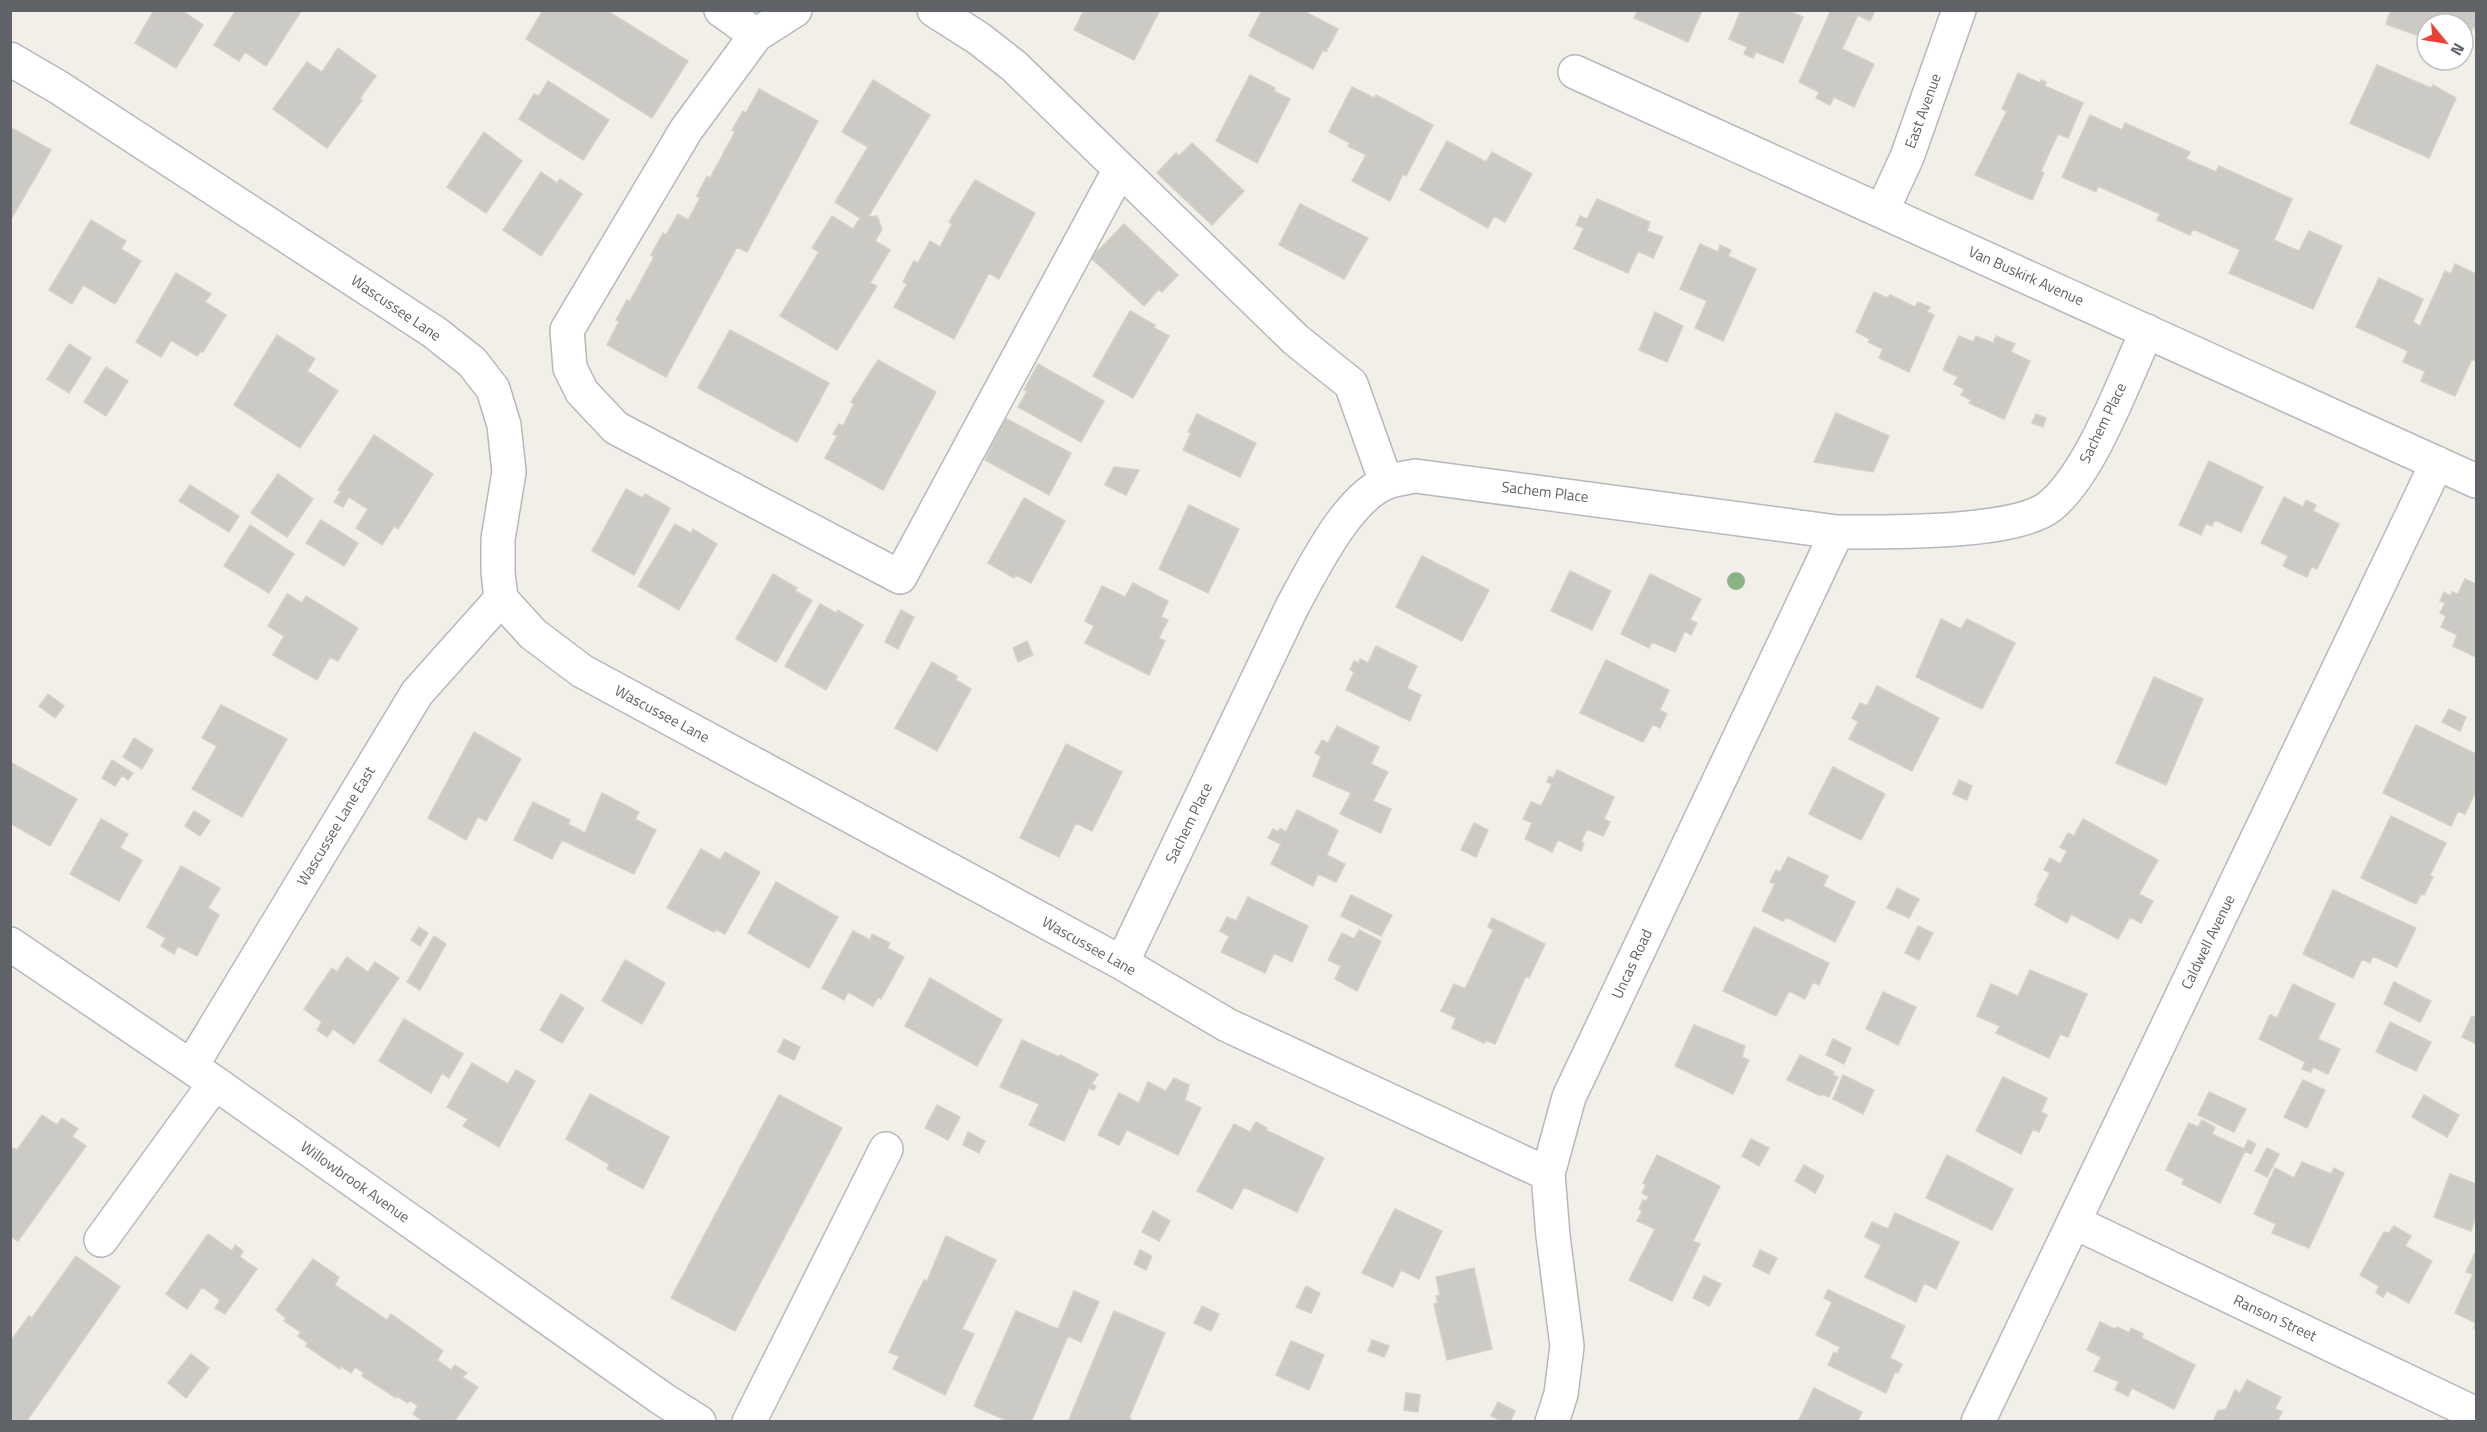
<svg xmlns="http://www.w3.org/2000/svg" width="2487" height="1432" font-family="'Titillium Web',sans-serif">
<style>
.building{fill:#cccac5;stroke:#d6d1c6;stroke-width:1.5}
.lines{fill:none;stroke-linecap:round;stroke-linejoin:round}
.minor-casing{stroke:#b5b8bc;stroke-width:36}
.minor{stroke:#fff;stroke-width:33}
.tree{fill:#89b387}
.labels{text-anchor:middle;stroke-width:5;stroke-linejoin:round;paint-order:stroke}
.street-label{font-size:15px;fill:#5f6368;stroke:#fff}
</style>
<rect width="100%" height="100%" fill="#f1efe8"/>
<path class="building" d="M154 10H181L203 25 176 68 135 43Z
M236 10H296L300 13 266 66 245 52 239 61 214 45Z
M543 10H606L688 61 652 118 526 39Z
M1084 10H1160L1134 60 1074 30Z
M1262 10H1302L1338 29 1326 52 1323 50 1313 69 1249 36Z
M1638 10H1702L1688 42 1634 18Z
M1741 10H1788L1803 17 1783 63 1756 52 1753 58 1744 54 1747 47 1729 39Z
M1831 10H1875L1870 21 1858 15 1842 49 1874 64 1854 107 1834 97 1830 105 1816 98 1819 92 1799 82Z
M2391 10H2476V28L2473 27 2464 52 2463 24H2427V39L2386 24Z
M338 48 376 76 360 98 362 100 327 148 273 109 307 62 322 72Z
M2377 65 2431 88 2433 85 2456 98 2429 158 2350 123Z
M2018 73 2040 83 2041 80 2046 82 2045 86 2083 103 2068 138 2058 134 2041 171 2044 173 2032 200 1975 175 2007 111 2002 109Z
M1250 75 1275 88 1274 91 1290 99 1257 163 1216 141Z
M873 80 930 115 868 217 877 216 882 229 875 241 890 250 870 283 877 286 837 350 780 316 819 252 812 248 832 216 853 229 860 218 835 202 868 147 842 132Z
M548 81 609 120 583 160 519 119 534 94 539 96Z
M1352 87 1374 98 1376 95 1433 125 1406 176 1403 174 1390 201 1352 181 1366 155 1348 146 1350 143 1329 132Z
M759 89 818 121 747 252 737 247 666 377 607 345 619 321 616 320 627 300 630 301 654 257 651 255 663 233 666 235 678 214 688 220 700 198 697 196 707 176 710 178 735 132 732 130 743 111 746 113Z
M2090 115 2122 130 2125 123 2190 152 2186 159 2216 172 2219 166 2292 199 2274 240 2299 251 2309 231 2342 246 2313 309 2229 273 2240 250 2193 229 2190 235 2157 220 2160 214 2098 186 2096 192 2062 177Z
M10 127 51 150 10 221Z
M484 132 522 161 486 213 447 187Z
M1447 141 1486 162 1492 152 1532 174 1505 222 1494 216 1488 228 1420 190Z
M1192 143 1244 191 1212 225 1157 173 1176 153 1179 156Z
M541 172 557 183 560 179 582 194 541 256 503 230Z
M975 180 1035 213 999 279 989 273 954 339 894 307 907 284 903 282 914 261 918 263 930 241 940 247 952 224 949 222Z
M1597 199 1650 222 1647 231 1663 237 1653 258 1638 251 1628 273 1574 249 1584 228 1576 225 1580 216 1587 219Z
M1300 204 1368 238 1344 279 1279 245Z
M91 220 126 241 121 249 141 261 115 304 83 285 72 304 49 290Z
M1124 224 1178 275 1162 292 1159 289 1144 306 1091 258Z
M1700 244 1718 252 1720 245 1731 250 1728 256 1756 269 1723 341 1695 328 1707 301 1680 289Z
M2455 264 2476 274V361L2472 359 2455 396 2421 381 2425 371 2403 362 2408 351 2356 327 2379 278 2423 299 2413 322 2420 326 2445 271 2451 274Z
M176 273 211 294 205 302 226 315 203 352 201 351 197 356 171 340 161 357 136 342Z
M1874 292 1887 298 1890 295 1915 307 1918 302 1930 307 1927 312 1934 315 1909 372 1879 358 1883 349 1868 342 1870 339 1856 332Z
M1130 311 1155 325 1154 328 1169 336 1133 398 1093 376Z
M1655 312 1683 326 1667 362 1639 350Z
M730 330 829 383 797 442 698 388Z
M277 335 315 359 307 371 338 391 300 448 234 405Z
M1959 336 1973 342 1976 336 1993 343 1996 336 2015 344 2011 352 2030 361 2004 419 1969 403 1971 400 1961 395 1964 389 1954 384 1958 377 1943 370Z
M69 344 91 358 69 393 47 379Z
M878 360 936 392 883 490 825 458 837 436 833 434 839 424 843 426 854 404 851 402Z
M1038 364 1104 401 1081 442 1018 407 1027 391 1024 390Z
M106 367 128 381 106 416 84 402Z
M1836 413 1889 436 1873 472 1814 462Z
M1197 414 1256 443 1240 477 1183 450 1191 433 1188 432Z
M2036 414 2046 418 2043 427 2032 423Z
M1005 418 1071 453 1049 495 985 460Z
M374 435 433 474 398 529 394 526 382 545 356 528 368 509 349 497 343 507 334 502 341 491 338 490Z
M2209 461 2263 487 2241 532 2215 520 2212 526 2206 523 2201 535 2179 525Z
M1114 467 1139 470 1126 495 1105 485Z
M278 474 313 499 287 537 251 513Z
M190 485 239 516 229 532 179 501Z
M626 489 642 498 645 494 670 508 634 575 592 551Z
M2284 497 2303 507 2306 500 2316 505 2313 511 2339 524 2317 569 2312 566 2307 577 2283 566 2288 556 2261 543Z
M1024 498 1065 521 1031 583 1016 575 1014 578 988 563Z
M1189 505 1239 529 1208 593 1159 569Z
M321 520 358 543 344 566 306 543Z
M675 524 691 533 693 529 717 544 679 610 638 586Z
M250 525 294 554 269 593 224 566Z
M1422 556 1489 590 1462 641 1396 607Z
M1570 571 1611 591 1592 630 1551 611Z
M773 574 797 588 795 591 812 600 776 662 736 639Z
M1650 574 1701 599 1690 620 1697 623 1691 635 1685 631 1675 652 1652 642 1649 648 1621 634Z
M2465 579 2476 584V657L2453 646 2457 635 2441 627 2446 616 2440 613 2445 603 2440 601 2444 592 2451 596 2452 592 2458 594Z
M1133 583 1168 601 1161 617 1168 620 1159 638 1165 641 1149 675 1085 643 1094 626 1085 621 1102 586 1125 597Z
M287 594 302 603 306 596 358 628 338 661 330 657 317 680 273 655 284 636 268 626Z
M820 604 836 613 838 610 863 625 826 690 785 666Z
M901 610 914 617 898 649 885 642Z
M1941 619 1961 629 1967 619 2015 643 1982 709 1916 677Z
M1027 641 1033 655 1018 662 1013 648Z
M1376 646 1417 666 1407 688 1421 695 1410 721 1346 690 1354 672 1350 670 1354 661 1359 663 1360 659 1368 663Z
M1606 660 1669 690 1660 710 1667 714 1660 728 1653 724 1643 742 1580 713Z
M932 662 957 676 956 680 971 689 937 751 895 728Z
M2154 677 2203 699 2166 785 2116 763Z
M1877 686 1939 718 1912 771 1849 739 1858 722 1852 718 1860 703 1867 706Z
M48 694 64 706 55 718 39 706Z
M221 705 287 739 242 817 192 789 217 746 202 738Z
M2449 709 2466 717 2460 731 2442 722Z
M2416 725 2476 754V791L2465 814 2458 811 2451 826 2383 793Z
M1337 726 1379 747 1371 764 1388 772 1373 801 1391 809 1381 833 1340 814 1351 793 1313 776 1321 756 1315 753 1322 740 1328 743Z
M474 732 521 759 486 821 478 817 466 840 428 818Z
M134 738 153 750 142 769 123 757Z
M1066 744 1122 772 1092 831 1076 823 1059 857 1020 838Z
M112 760 133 773 128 780 122 775 115 786 102 778Z
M10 762 77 799 50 846 10 823Z
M1833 767 1885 794 1861 840 1809 814Z
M1557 770 1614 797 1604 819 1610 822 1603 836 1587 829 1581 842 1584 843 1581 851 1558 840 1552 852 1525 839 1532 823 1523 819 1531 802 1541 806 1552 784 1547 782 1549 776 1553 778Z
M1959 780 1972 786 1967 800 1953 794Z
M602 793 639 812 635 819 656 830 634 874 562 840 552 859 514 840 533 802 570 820 568 824 585 833Z
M1297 810 1338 830 1327 855 1345 864 1336 882 1318 874 1313 886 1271 864 1281 844 1268 838 1273 829 1278 832 1280 828 1286 832Z
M194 811 210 821 200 836 185 826Z
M2391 816 2446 843 2430 875 2433 877 2424 895 2421 894 2416 904 2361 878Z
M101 819 128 834 120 848 142 860 119 901 70 874Z
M2083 819 2158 860 2139 894 2153 901 2141 923 2130 917 2118 939 2071 914 2067 923 2035 905 2039 898 2037 897 2050 873 2044 870 2050 858 2060 864 2067 851 2060 847 2068 833 2074 836Z
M1474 823 1488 830 1476 857 1461 850Z
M701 849 720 860 725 852 760 872 725 934 716 929 714 932 667 908Z
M1788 857 1828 876 1823 886 1855 902 1835 942 1786 917 1783 921 1762 911 1775 884 1770 882 1776 870 1780 872Z
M181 866 220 888 208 908 219 915 197 956 178 946 174 954 161 946 166 938 147 927Z
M776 882 838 917 809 968 748 933Z
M1897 888 1919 899 1909 918 1887 908Z
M2333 890 2416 928 2397 967 2373 956 2370 963 2362 959 2353 978 2303 954Z
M1351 895 1392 915 1381 936 1341 916Z
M1248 897 1308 926 1292 962 1274 953 1265 973 1221 952 1229 936 1220 931 1227 917 1236 921Z
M1492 918 1545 944 1529 978 1526 976 1495 1044 1485 1040 1484 1043 1452 1028 1456 1018 1441 1011 1454 984 1465 989 1493 930 1488 927Z
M1918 926 1933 933 1919 960 1905 953Z
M419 927 428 933 420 946 411 940Z
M1754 927 1829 963 1819 985 1813 982 1805 999 1789 991 1776 1016 1723 991Z
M1359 930 1381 941 1357 991 1335 979 1341 966 1328 960 1342 933 1354 939Z
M853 931 870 940 872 934 890 943 887 948 904 957 881 999 878 997 873 1006 848 992 844 1000 822 988Z
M434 936 446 944 420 990 407 982Z
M347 957 368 972 375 962 399 978 354 1044 333 1029 327 1037 317 1030 322 1022 304 1009 332 968 337 972Z
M625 960 665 983 642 1024 602 1001Z
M2030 970 2087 994 2068 1037 2060 1034 2049 1058 1996 1033 2000 1026 1977 1016 1991 984 2018 996Z
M930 978 1002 1020 977 1066 905 1026Z
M2394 982 2431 1001 2420 1022 2384 1004Z
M2293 984 2335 1004 2318 1039 2340 1049 2328 1074 2313 1067 2311 1072 2302 1069 2305 1062 2259 1039 2270 1015 2277 1018Z
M1883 992 1916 1007 1898 1045 1866 1029Z
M561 994 584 1008 562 1043 540 1030Z
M2472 1016 2476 1018V1044L2462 1037Z
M404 1019 463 1054 449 1078 442 1073 431 1093 379 1061Z
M2390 1022 2431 1042 2416 1071 2376 1052Z
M1694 1025 1745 1046 1742 1057 1749 1060 1733 1094 1675 1066Z
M784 1039 800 1047 794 1060 778 1052Z
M1833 1039 1851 1048 1844 1064 1826 1055Z
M1022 1040 1059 1057 1060 1055 1098 1074 1092 1084 1096 1086 1094 1090 1089 1088 1064 1141 1029 1125 1039 1104 1000 1087Z
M1800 1055 1834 1072 1833 1075 1838 1077 1829 1097 1822 1094 1821 1096 1787 1080Z
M472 1063 508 1084 516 1070 535 1081 499 1147 463 1126 468 1119 447 1107Z
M1843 1075 1874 1090 1863 1114 1833 1099Z
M2003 1077 2047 1098 2041 1112 2047 1115 2039 1132 2033 1129 2021 1154 1976 1131Z
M1174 1078 1189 1085 1185 1100 1201 1108 1178 1155 1127 1130 1119 1145 1098 1135 1119 1093 1139 1103 1148 1082 1166 1091Z
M2303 1080 2325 1090 2307 1128 2284 1117Z
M2209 1092 2246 1109 2234 1132 2198 1115Z
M590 1094 669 1137 643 1189 607 1169 609 1164 566 1139Z
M779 1095 842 1128 735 1331 671 1298Z
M2424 1095 2459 1115 2447 1137 2412 1117Z
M937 1105 960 1117 948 1140 925 1128Z
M42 1115 57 1125 62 1118 78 1129 72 1136 86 1146 18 1241 10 1236V1152L13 1148 17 1150Z
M2202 1120 2215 1127 2212 1134 2244 1149 2248 1140 2256 1144 2251 1154 2245 1151 2220 1203 2182 1184 2184 1179 2166 1170 2189 1123 2198 1127Z
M1256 1122 1267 1128 1266 1130 1324 1158 1297 1212 1244 1187 1232 1209 1197 1191 1234 1124 1250 1132Z
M968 1132 985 1141 979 1153 963 1145Z
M1751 1139 1769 1148 1759 1166 1742 1156Z
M2267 1148 2279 1154 2267 1177 2255 1171Z
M1657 1155 1720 1186 1693 1241 1700 1244 1672 1301 1629 1280 1655 1229 1637 1221 1642 1211 1639 1209 1643 1200 1646 1201 1649 1197 1642 1193 1646 1185 1643 1183Z
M1947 1155 2013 1189 1992 1230 1926 1198Z
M2302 1162 2331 1174 2334 1168 2344 1173 2309 1248 2272 1233 2276 1224 2254 1214 2275 1168 2294 1178Z
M1804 1165 1824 1176 1815 1193 1795 1181Z
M2450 1174 2476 1184V1215L2471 1231 2434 1217Z
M1395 1209 1442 1231 1419 1279 1401 1270 1393 1287 1362 1273Z
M1153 1211 1170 1221 1159 1241 1142 1232Z
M1895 1213 1959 1242 1936 1289 1924 1283 1916 1302 1865 1277 1881 1245 1865 1237 1872 1222 1888 1229Z
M2394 1226 2411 1236 2405 1246 2432 1261 2409 1303 2387 1291 2383 1297 2376 1293 2379 1286 2360 1275 2384 1232 2389 1233Z
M208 1234 232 1251 235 1245 243 1251 240 1257 257 1269 225 1314 215 1308 220 1300 202 1287 187 1309 166 1294Z
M946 1236 996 1260 962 1329 974 1334 945 1395 893 1369 899 1356 889 1352 924 1280 927 1281Z
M1140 1250 1152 1256 1146 1270 1134 1264Z
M1760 1250 1777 1258 1769 1274 1753 1266Z
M2476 1251V1329L2474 1328 2476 1323 2455 1313 2473 1274 2466 1272Z
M76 1256 120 1287 26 1422H10V1342L29 1316 32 1318Z
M313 1259 339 1277 335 1285 387 1320 391 1314 443 1351 437 1360 451 1370 455 1365 467 1373 462 1377 478 1387 454 1422H424L413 1414 418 1406 409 1400 408 1403 397 1396 396 1398 362 1376 364 1373 355 1367 351 1373 341 1366 340 1369 306 1346 308 1343 298 1336 301 1332 284 1321 286 1318 276 1310Z
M1474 1268 1492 1349 1447 1360 1434 1304 1438 1303 1436 1296 1440 1295 1436 1277Z
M1704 1276 1721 1284 1709 1306 1693 1298Z
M1306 1286 1320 1293 1311 1313 1296 1307Z
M1828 1290 1905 1326 1890 1358 1902 1364 1898 1373 1895 1372 1886 1393 1828 1365 1834 1352 1837 1354 1840 1347 1816 1335 1832 1302 1824 1298Z
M1074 1291 1099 1302 1081 1342 1068 1336 1031 1422H1010L974 1406 1016 1311 1058 1329Z
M1202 1306 1219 1314 1211 1331 1194 1323Z
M1114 1311 1165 1333 1129 1418 1131 1419 1130 1422H1068Z
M2100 1322 2114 1329 2118 1327 2129 1333 2131 1328 2143 1334 2142 1338 2195 1365 2174 1409 2132 1388 2128 1396 2115 1390 2119 1382 2094 1371 2101 1357 2087 1350Z
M1372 1340 1389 1346 1384 1357 1368 1351Z
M1291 1341 1324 1355 1309 1390 1276 1375Z
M191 1354 209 1368 186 1398 168 1383Z
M2247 1380 2281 1397 2275 1409 2282 1412 2277 1422H2213L2218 1411 2226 1409 2235 1390 2240 1393Z
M1814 1388 1862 1412 1857 1422H1798Z
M1406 1393 1420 1395 1418 1412 1404 1410Z
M1498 1402 1515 1411 1510 1422H1503L1491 1416Z"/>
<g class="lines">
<g class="minor-casing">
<path id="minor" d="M721 10 756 35
M795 10 756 35 686 130 567 330 570 368 582 392 616 428 900 577 1120 169
M934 10 978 38 1014 66 1296 340 1351 384 1386 482
M10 59 58 87 434 332 472 362 493 389 504 425 509 472 498 539V572L501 599 533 634 582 671 1122 963 1227 1025 1548 1174
M1575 72 2476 481
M1882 211 1907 157 1959 10
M10 944 215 1083 664 1400 699 1422
M1122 963 1293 605C1313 569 1348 496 1388 482 1396 479 1406 478 1415 476L1837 532C1884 532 2014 534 2049 507 2091 474 2124 380 2147 331
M191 1067 417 693 501 599
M2074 1222 2476 1414
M101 1240 215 1083
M749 1422 886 1149
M1552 1422 1561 1394 1567 1346 1553 1236 1548 1174 1569 1097 1837 532
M1978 1422 2437 463"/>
</g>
<use href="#minor" class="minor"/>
</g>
<circle class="tree" cx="1736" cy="581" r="9"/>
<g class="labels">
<g class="street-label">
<text transform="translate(1923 111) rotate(-70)" y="5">East Avenue</text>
<text transform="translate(2026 276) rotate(24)" y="5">Van Buskirk Avenue</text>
<text transform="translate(396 308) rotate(34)" y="5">Wascussee Lane</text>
<text transform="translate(2103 423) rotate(-64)" y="5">Sachem Place</text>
<text transform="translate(1545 492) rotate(7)" y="5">Sachem Place</text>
<text transform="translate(662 714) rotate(28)" y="5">Wascussee Lane</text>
<text transform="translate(1189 823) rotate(-64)" y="5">Sachem Place</text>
<text transform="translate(336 826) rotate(-59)" y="5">Wascussee Lane East</text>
<text transform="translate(2208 942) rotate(-64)" y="5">Caldwell Avenue</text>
<text transform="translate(1089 946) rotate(29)" y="5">Wascussee Lane</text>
<text transform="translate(1632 964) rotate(-65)" y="5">Uncas Road</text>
<text transform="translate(355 1182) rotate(35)" y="5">Willowbrook Avenue</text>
<text transform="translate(2275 1318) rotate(25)" y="5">Ranson Street</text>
</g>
</g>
<rect width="2487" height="1432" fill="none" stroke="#5f6368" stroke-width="24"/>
<g transform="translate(2445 42) rotate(120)"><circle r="28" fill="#ffffff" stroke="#bfc1c3" stroke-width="1.5"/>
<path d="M0-4.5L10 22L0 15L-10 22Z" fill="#ea4335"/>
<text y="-9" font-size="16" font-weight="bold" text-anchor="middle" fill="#5f6368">N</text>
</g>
</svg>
